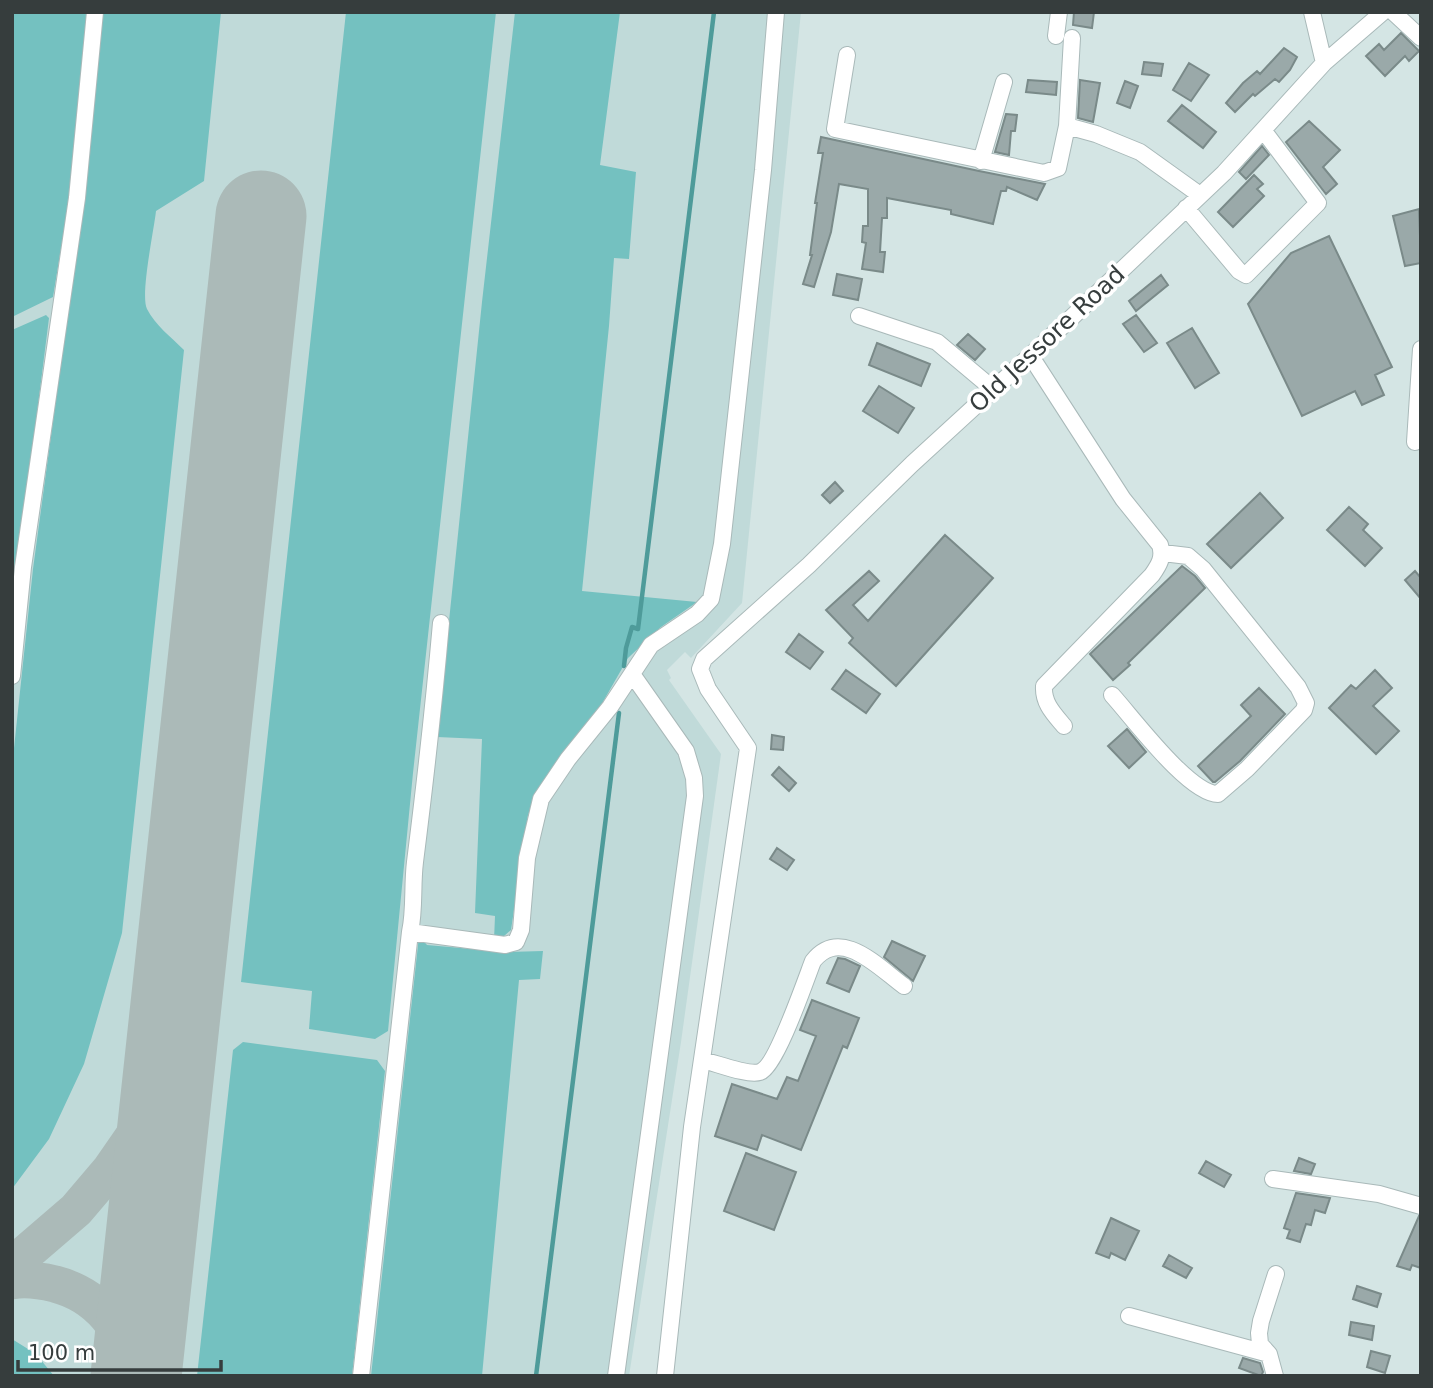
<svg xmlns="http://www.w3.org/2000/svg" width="1433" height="1388" font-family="'DejaVu Sans',sans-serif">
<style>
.built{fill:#c0dad9}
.green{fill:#74c1c0}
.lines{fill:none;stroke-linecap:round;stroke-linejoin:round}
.stream{stroke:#4e9b9a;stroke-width:4.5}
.taxiway{stroke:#abbab8;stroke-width:37}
.runway{stroke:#abbab8;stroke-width:91}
.building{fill:#9aa9a9;stroke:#7a8a89;stroke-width:2}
.minor-casing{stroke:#a9b9b9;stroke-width:18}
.minor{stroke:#fff;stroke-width:16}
.labels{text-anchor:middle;stroke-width:7;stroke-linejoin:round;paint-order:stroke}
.street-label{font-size:24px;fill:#363d3d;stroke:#fff}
</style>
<rect width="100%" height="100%" fill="#d4e5e4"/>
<path class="built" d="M12 12H801L742 603 691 658 685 652 667 670 671 678 669 680 721 754 681 1042 629 1376H12Z"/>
<path class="green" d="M12 12H89L71 188 53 297 12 317Z
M102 12H221L204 181 156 211C154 230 140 295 147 309 155 325 171 337 184 350L122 933 84 1064 49 1139 12 1189V767L33 569 83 199Z
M346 12H496L413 773 388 1031 375 1039 309 1029 312 991 241 982Z
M515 12H620L600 165 636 172 629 259 614 258 609 326 582 591 697 602 661 627 628 658 596 714 538 792 528 815 511 930 504 936 494 940 495 916 475 913 482 739 437 737 482 302Z
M46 315 49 318 12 612V330Z
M419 936 427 945 506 952 543 951 540 979 519 980 482 1376H371Z
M243 1042 377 1060 385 1071 352 1376H197L233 1050Z
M12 1339 36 1354 54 1376H12Z"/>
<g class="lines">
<path class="stream" d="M624 666 626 648 632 627 638 629 714 12
M536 1376 619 713"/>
<path class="taxiway" d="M12 1265 76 1210 110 1170 137 1131 154 1099 172 1043
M12 1281C26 1278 42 1281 55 1284 101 1296 125 1331 135 1376"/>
<path class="runway" d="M136 1376 261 216"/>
</g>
<path class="building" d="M1074 12H1094L1092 28 1073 25Z
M1401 33 1419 51 1409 61 1405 56 1385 76 1366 56 1379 44 1384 50Z
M1284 48 1297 57 1290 70 1279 82 1275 79 1255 96 1253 94 1235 112 1226 103 1243 83 1257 71 1260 74Z
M1144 62 1163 64 1161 76 1142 74Z
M1189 63 1209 75 1191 101 1173 90Z
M1028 80 1057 82 1056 95 1026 92Z
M1080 80 1100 83 1093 122 1078 118Z
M1125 81 1138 86 1130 108 1117 103Z
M1182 105 1216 132 1203 148 1168 121Z
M1006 114 1017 115 1015 131H1011L1009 155 995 152Z
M1309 121 1340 150 1323 167 1337 184 1326 194 1286 142Z
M821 137 979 171 1045 184 1037 200 1007 187 1006 191H1001L993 224 951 214V210L887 198V218H882L880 252H885L883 272 862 269 866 243 862 242 863 226H868V189L839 184 831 232 814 287 803 284 812 255H810L817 203H815L823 153H818Z
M1262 146 1269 155 1246 179 1239 172Z
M1254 175 1263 184 1257 189 1264 196 1233 227 1218 212Z
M1419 209 1421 263 1405 266 1393 216Z
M1329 236 1392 367 1375 375 1384 395 1362 405 1355 391 1302 416 1248 304 1291 253Z
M837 274 862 279 858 300 833 295Z
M1161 275 1168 285 1136 311 1129 301Z
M1136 315 1157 343 1144 352 1123 324Z
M1192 328 1219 373 1195 388 1167 343Z
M968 334 985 349 975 360 957 345Z
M877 343 930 364 921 386 869 365Z
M879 386 914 408 898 433 863 411Z
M835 482 843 491 830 503 822 495Z
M1260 493 1283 518 1231 568 1207 544Z
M1349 507 1368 524 1363 530 1382 548 1365 566 1327 530Z
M945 535 993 578 896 686 849 643 853 638 826 610 869 571 879 581 853 605 868 621Z
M1182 566 1195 576 1205 588 1128 663 1130 665 1113 680 1090 654Z
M1415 571 1421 578V599L1405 580Z
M799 634 823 652 810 669 786 652Z
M846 670 880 694 866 713 832 689Z
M1375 670 1392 688 1373 706 1399 731 1376 754 1329 708 1351 685 1356 689Z
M1259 688 1285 714 1240 761 1215 782H1213L1198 766 1251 716 1241 705Z
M1127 729 1146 752 1129 768 1108 746Z
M772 735 784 737 783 750 771 749Z
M779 767 796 783 789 791 772 775Z
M777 848 794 860 787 870 770 859Z
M892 941 925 956 913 981 884 957Z
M838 958 845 959 860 966 849 992 827 983Z
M812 1000 859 1018 847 1048 843 1046 801 1150 762 1135 757 1150 715 1136 732 1084 777 1099 787 1077 798 1081 816 1036 800 1030Z
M746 1153 796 1172 774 1230 724 1211Z
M1299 1158 1315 1164 1311 1174 1294 1171Z
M1206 1161 1231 1175 1224 1187 1199 1173Z
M1296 1193 1330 1198 1325 1213 1315 1210 1311 1225 1306 1224 1300 1242 1287 1238 1290 1230 1284 1228Z
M1419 1216H1421V1268L1412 1265 1410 1270 1397 1266Z
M1111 1218 1139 1231 1125 1260 1111 1253 1109 1258 1096 1253Z
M1169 1255 1192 1268 1186 1278 1163 1266Z
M1357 1286 1381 1294 1377 1307 1353 1299Z
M1351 1322 1374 1326 1372 1340 1349 1335Z
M1371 1351 1390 1356 1385 1373 1367 1367Z
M1243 1358 1260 1363 1263 1372 1261 1376 1239 1368Z"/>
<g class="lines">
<g class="minor-casing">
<path id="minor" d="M1312 12 1324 63
M1393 12 1421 38
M1056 36 1059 12
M847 55 835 129 1044 173 1058 168 1067 126 1096 134 1140 152 1200 195
M1067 126 1072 38
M981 161 1004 82
M1186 208 1239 271 1246 275 1318 203 1263 130
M859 316 937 342 993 389
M1030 355 1123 499 1160 545C1164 557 1159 565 1152 575L1044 686C1043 703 1053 713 1064 726
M1415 442 1421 349
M12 676 23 567 77 198 95 12
M1112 695C1133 718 1189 794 1218 794L1247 769 1304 710 1306 703 1298 687 1203 569 1188 556 1163 553
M410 932C415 909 412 886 415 862 425 783 434 703 441 623
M702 1060C716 1063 748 1076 760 1072 776 1067 806 979 813 961 841 926 878 967 904 986
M1273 1179 1379 1194 1421 1206
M1129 1316 1269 1354
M361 1376 410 932 505 945 516 942 521 930 527 858 541 799 568 759 610 707 651 645 697 614 711 599 722 544 763 170 776 12
M616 1376 695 796 694 778 686 751 632 674
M665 1376 692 1127 748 748 708 689 700 669 704 659 809 565 912 464 1069 320 1224 173 1324 63 1383 12
M1275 1376 1269 1354 1260 1344 1259 1333 1261 1321 1276 1274"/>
</g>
<use href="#minor" class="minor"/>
</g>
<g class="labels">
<g class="street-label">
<text transform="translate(1047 339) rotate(-43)" y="8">Old Jessore Road</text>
</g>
</g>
<rect width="1433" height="1388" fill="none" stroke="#363d3d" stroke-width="28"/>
<path d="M18 1360v10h203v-10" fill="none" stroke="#363d3d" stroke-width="3.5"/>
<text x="28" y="1360" font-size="21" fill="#363d3d" stroke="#ffffff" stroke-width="5" paint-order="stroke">100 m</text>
</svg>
